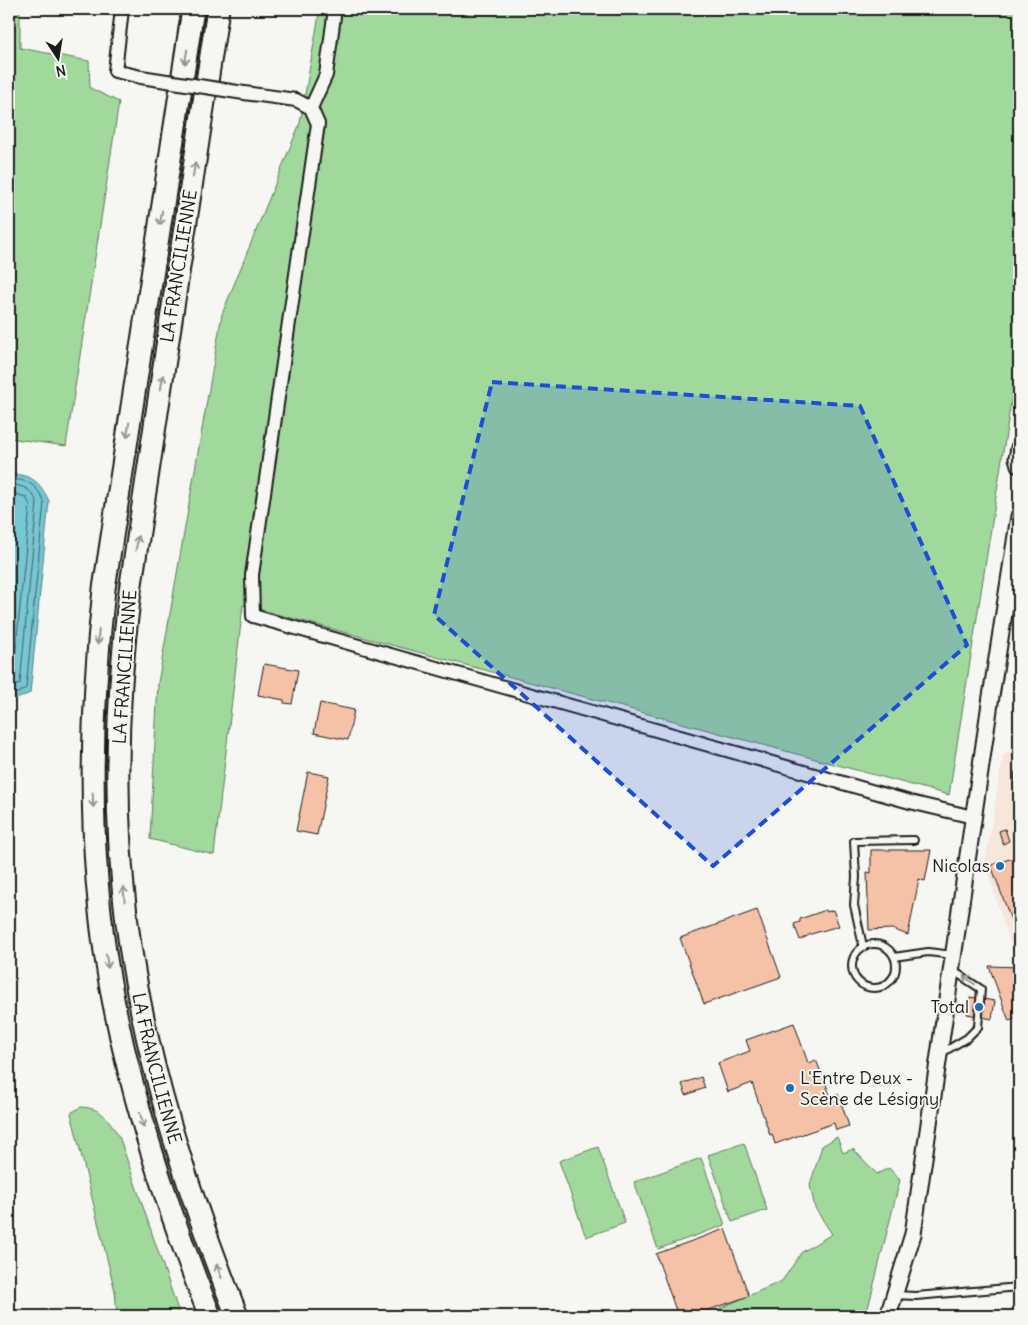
<svg xmlns="http://www.w3.org/2000/svg" width="1028" height="1325" font-family="Delius,sans-serif">
<style>
.built{fill:#f6e6dc}
.green{fill:#a1d99d;stroke:#5e7a5c}
.water{fill:#77c6d3;stroke:#53828a}
.lines{fill:none;stroke-linecap:round;stroke-linejoin:round}
.shore{stroke:#406065;stroke-width:1}
.building{fill:#f6c2a7;stroke:#1c1c1c}
.service-casing{stroke:#1c1c1c;stroke-width:10}
.minor-casing{stroke:#1c1c1c;stroke-width:16}
.tertiary-casing{stroke:#1c1c1c;stroke-width:19}
.trunk-casing{stroke:#1c1c1c;stroke-width:25}
.service{stroke:#f6f6f2;stroke-width:6}
.minor{stroke:#f6f6f2;stroke-width:12}
.tertiary{stroke:#f6f6f2;stroke-width:15}
.trunk{stroke:#f6f6f2;stroke-width:21}
.minor-bridge-casing{stroke:#1c1c1c;stroke-width:16;stroke-linecap:butt}
.minor-bridge{stroke:#f6f6f2;stroke-width:12}
.oneway{stroke:#949492}
.marked{fill:#1d4ed8;fill-opacity:0.2;stroke:#1d4ed8;stroke-width:4;stroke-dasharray:10 6;stroke-linejoin:round}
.poi-dot{fill:#1f6fb2;stroke:#f6f6f2;stroke-width:2}
.labels{text-anchor:middle;stroke-width:4;stroke-linejoin:round;paint-order:stroke}
.street-label{font-size:18px;fill:#1c1c1c;stroke:#f6f6f2}
.poi-label{font-size:18px;fill:#1c1c1c;stroke:#f6f6f2;text-anchor:end}
</style>
<rect width="100%" height="100%" fill="#f6f6f2"/>
<filter id="ink" filterUnits="userSpaceOnUse"><feTurbulence type="fractalNoise" baseFrequency=".02" numOctaves="2"/><feDisplacementMap in="SourceGraphic" scale="10" xChannelSelector="R" yChannelSelector="G"/><feConvolveMatrix kernelMatrix="1 2 1 2 8 2 1 2 1" color-interpolation-filters="sRGB"/></filter>
<g filter="url(#ink)">
<path class="built" d="M1019 747V956L1014 955 985 865 1003 755Z"/>
<path class="green" d="M9 9H20V48L89 61 90 88 119 102 66 446 9 438Z
M320 9H1019V351L949 795 243 605 214 855 150 839 158 683 222 314 300 123Z
M81 1107C103 1108 110 1121 120 1139L180 1316H117L115 1291 71 1113Z
M837 1137 843 1153 853 1149 877 1174 889 1168 900 1180 866 1316H715L716 1310 782 1281 802 1252 832 1234 815 1208 810 1185 822 1146Z
M744 1143 767 1210 732 1222 708 1155Z
M598 1147 625 1223 586 1237 559 1161Z
M701 1158 725 1225 658 1249 634 1182Z"/>
<path class="water" d="M9 473C32 476 39 480 49 501L30 693 19 698H10Z"/>
<g class="lines">
<path class="shore" d="M9 478C28 481 36 483 44 502L26 688 18 693H9
M9 484C24 486 32 489 37 503L20 684 9 687
M9 492 26 497 30 505 13 677 9 679"/>
</g>
<path class="building" d="M264 664 298 670 292 704 284 703V700L258 695Z
M320 703 354 710 348 740 314 733Z
M308 772 329 776 317 835 296 831Z
M1005 829 1009 841 1003 844 999 831Z
M871 850H931L925 881 919 879 908 935 892 929 869 930 867 872 871 873Z
M1019 856V942L991 865Z
M757 910 781 977 704 1004 680 938Z
M826 910 827 912 833 910 839 926 811 934 800 940 794 924 800 922V919Z
M989 966 1019 967V1017L1009 1021Z
M970 997 995 1001 992 1019 967 1014Z
M794 1023 808 1063 816 1060 831 1097 838 1094 849 1126 836 1130 834 1123 775 1144 772 1134 770 1135 752 1083 728 1092 718 1063 750 1051 746 1040Z
M701 1077 705 1088 686 1095 682 1084Z
M725 1229 749 1296 691 1316H678L656 1254Z"/>
<g class="lines">
<g class="service-casing">
<path id="service" d="M1019 774V787
M852 966a22 22 0 1 1 44 0a22 22 0 1 1-44 0Z
M863 946 854 905 856 877 854 841 914 840
M894 957 928 952 953 955
M940 1054 967 1038 978 1027 981 989 952 970
M894 1295 916 1296 1019 1287"/>
</g>
<g class="minor-casing">
<path id="minor" d="M122 9 115 71 141 77
M244 93 296 100 311 108 318 124 252 575 253 616 910 802 973 817
M311 108 326 75 335 9"/>
</g>
<g class="tertiary-casing">
<path id="tertiary" d="M1019 448 1017 458 1019 465
M888 1316 913 1234 990 703 1019 516"/>
</g>
<g class="trunk-casing">
<g id="trunk">
<path d="M193 9 104 589C90 717 87 849 109 977 129 1093 166 1206 210 1316"/>
<path id="s1" d="M218 9 130 591C116 701 113 813 127 923 144 1059 187 1190 237 1316"/>
</g>
</g>
<use href="#service" class="service"/>
<use href="#minor" class="minor"/>
<use href="#tertiary" class="tertiary"/>
<use href="#trunk" class="trunk"/>
<g class="minor-bridge-casing">
<path id="minor-bridge" d="M141 77 244 93"/>
</g>
<use href="#minor-bridge" class="minor-bridge"/>
</g>
<defs><path id="oneway-shaft" d="M-6 0H5M1.5-3L5.5 0L1.5 3" fill="none" stroke-width="1.6" stroke-linecap="round" stroke-linejoin="round" transform="scale(1.25)"/></defs>
<g class="oneway">
<use href="#oneway-shaft" transform="translate(186 57) rotate(99)"/>
<use href="#oneway-shaft" transform="translate(194 170) rotate(-81)"/>
<use href="#oneway-shaft" transform="translate(161 218) rotate(99)"/>
<use href="#oneway-shaft" transform="translate(162 382) rotate(-81)"/>
<use href="#oneway-shaft" transform="translate(128 430) rotate(99)"/>
<use href="#oneway-shaft" transform="translate(137 543) rotate(-81)"/>
<use href="#oneway-shaft" transform="translate(98 637) rotate(96)"/>
<use href="#oneway-shaft" transform="translate(93 800) rotate(88)"/>
<use href="#oneway-shaft" transform="translate(124 894) rotate(-95)"/>
<use href="#oneway-shaft" transform="translate(107 961) rotate(82)"/>
<use href="#oneway-shaft" transform="translate(969 980) rotate(-143)"/>
<use href="#oneway-shaft" transform="translate(142 1120) rotate(74)"/>
<use href="#oneway-shaft" transform="translate(219 1271) rotate(-110)"/>
</g>
</g>
<path class="marked" d="M492 382 860 406 967 645 713 866 434 615Z"/>
<g class="poi-dot">
<circle cx="1000" cy="866" r="5"/>
<circle cx="979" cy="1007" r="5"/>
<circle cx="790" cy="1088" r="5"/>
</g>
<g class="labels">
<g class="street-label">
<text transform="translate(179 266) rotate(-81)" y="6">LA FRANCILIENNE</text>
<text transform="translate(125 667) rotate(-86)" y="6">LA FRANCILIENNE</text>
<text dy="6" stroke="none"><textPath href="#s1" startOffset="1070">LA FRANCILIENNE</textPath></text>
</g>
<g class="poi-label">
<text x="990" y="872">Nicolas</text>
<text x="969" y="1013">Total</text>
<text x="800" y="1084" text-anchor="start">L'Entre Deux -<tspan x="800" dy="21">Scène de Lésigny</tspan></text>
</g>
</g>
<rect width="1028" height="1325" fill="none" stroke="#f6f6f2" stroke-width="30"/>
<rect x="15" y="15" width="998" height="1295" fill="none" stroke="#1c1c1c" stroke-width="2" filter="url(#ink)"/>
<g transform="translate(58 58) rotate(168)" stroke="#f6f6f2" stroke-width="4" paint-order="stroke">
<path d="M0-4L9 19L0 12L-9 19Z" fill="#1c1c1c"/>
<text y="-8" font-size="14" font-weight="bold" text-anchor="middle" fill="#1c1c1c">N</text>
</g>
</svg>
